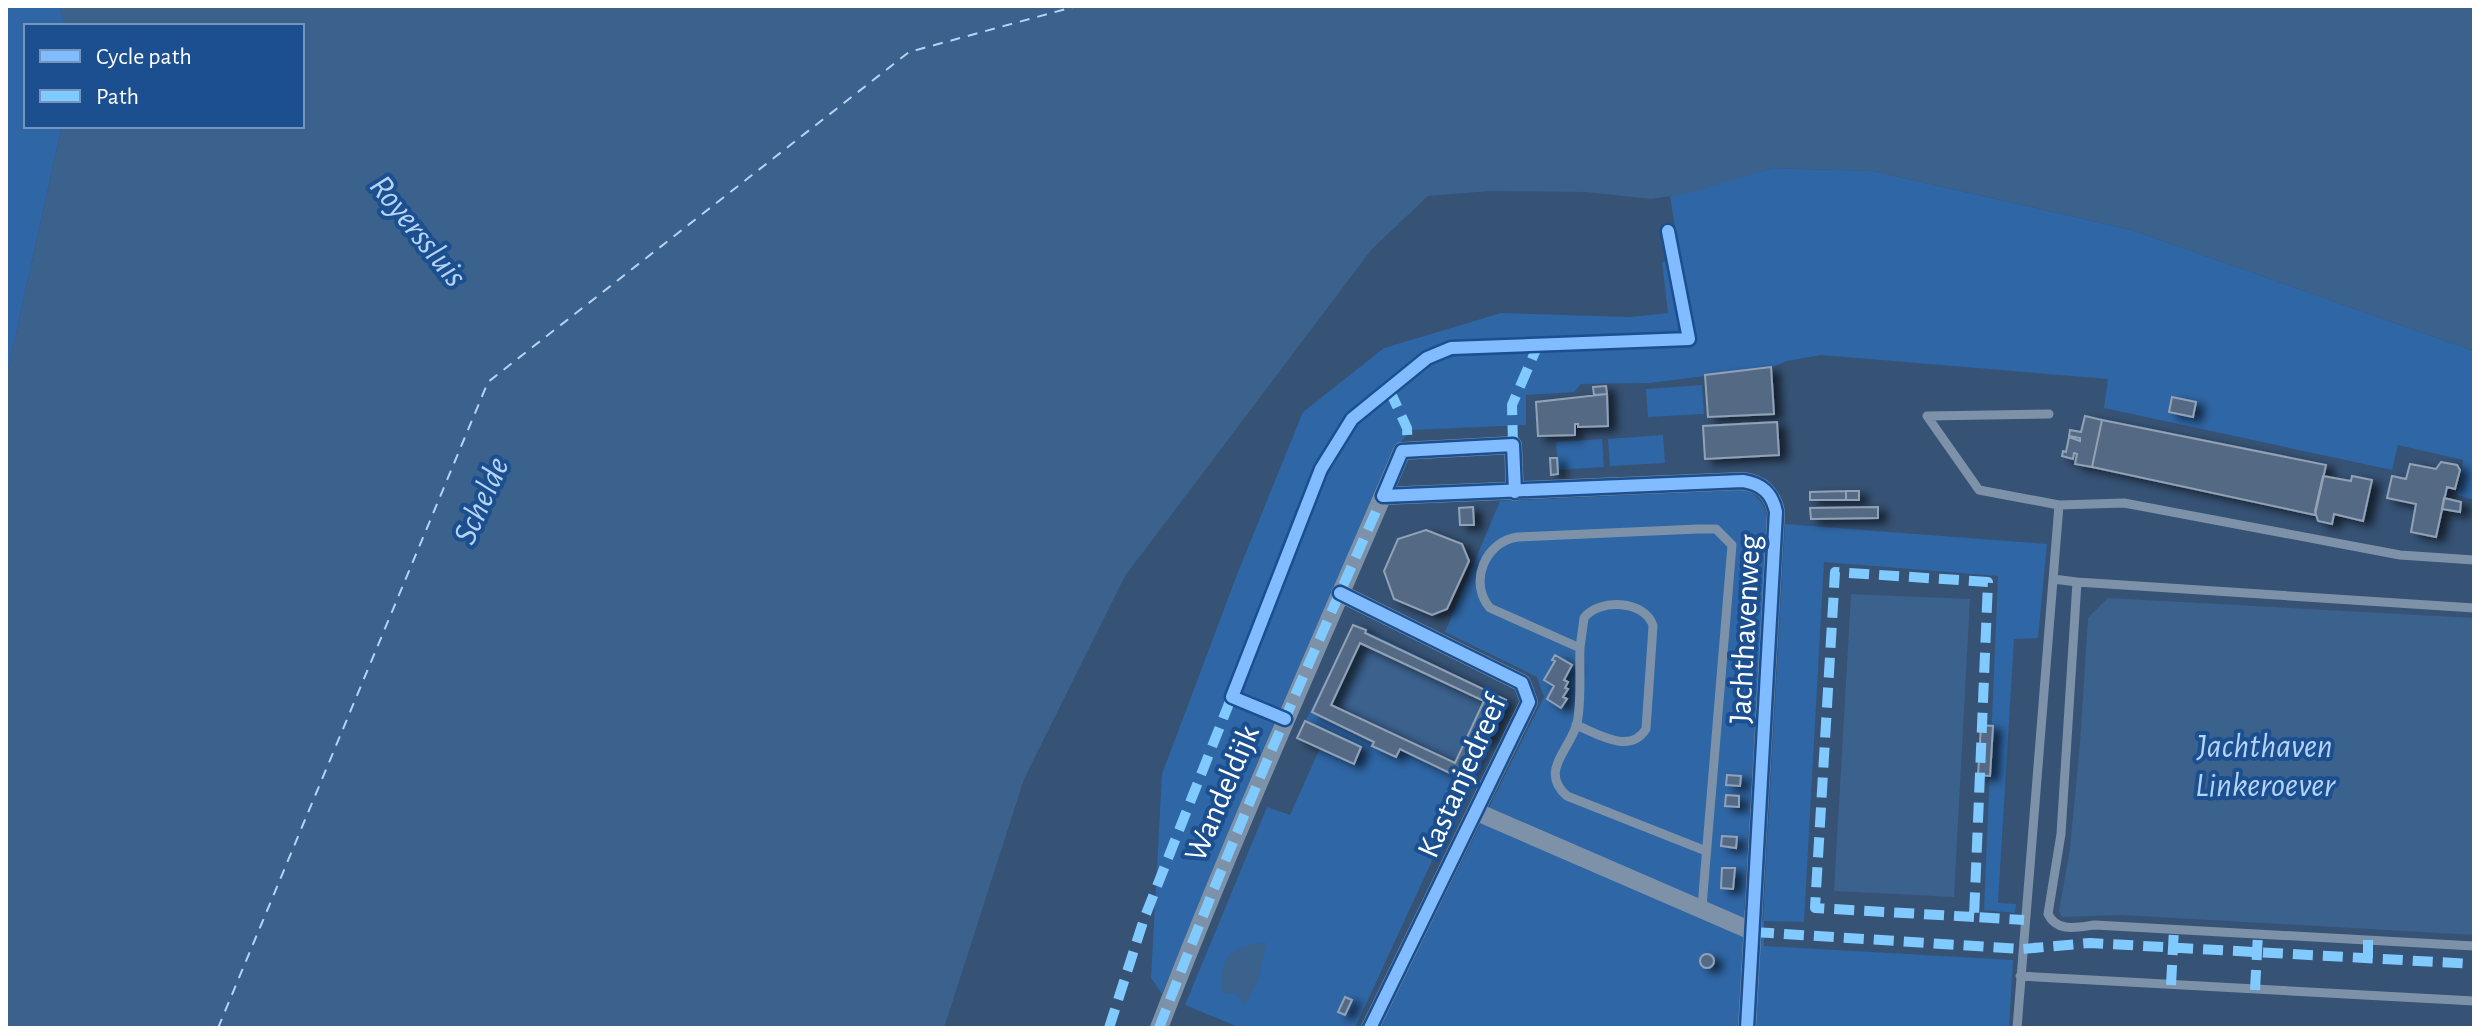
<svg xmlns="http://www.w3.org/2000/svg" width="2480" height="1034" font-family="'Alegreya Sans',sans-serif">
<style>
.green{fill:#2f66a5}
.water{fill:#3b618d}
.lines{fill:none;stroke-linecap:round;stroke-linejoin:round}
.ferry{stroke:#b5d3f5;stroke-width:2;stroke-dasharray:10 8;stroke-linecap:butt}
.building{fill:#526984;stroke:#92a2b6;stroke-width:2;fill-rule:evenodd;filter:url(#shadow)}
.lane{stroke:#7d92a8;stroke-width:9}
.street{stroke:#7d92a8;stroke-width:18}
.quiet{stroke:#80caff;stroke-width:10;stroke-dasharray:20 10;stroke-linecap:butt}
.cycleway-casing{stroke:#1b4f8f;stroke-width:17}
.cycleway{stroke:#80bcff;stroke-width:12}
.labels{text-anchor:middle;stroke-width:8;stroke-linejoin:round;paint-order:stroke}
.street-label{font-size:32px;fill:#fff;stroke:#1b4f8f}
.water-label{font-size:34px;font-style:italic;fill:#b5d3f5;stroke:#1b4f8f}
</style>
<defs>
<filter id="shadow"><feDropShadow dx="8" dy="4.5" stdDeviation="4" flood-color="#0009"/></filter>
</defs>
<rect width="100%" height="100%" fill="#365274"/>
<path class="green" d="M6 6H60L64 26H26V126H62L6 379Z
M1773 168 1873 171 2132 230 2474 351V500L2457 495 2463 460 2398 445 2392 470 2104 408 2108 379 1821 355 1787 361 1770 368 1649 383 1581 384 1574 392 1526 395V425L1412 430 1397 446 1277 716 1162 994 1151 978 1162 774 1238 572 1303 412 1384 348 1501 313 1630 317 1668 313 1662 262 1680 260 1670 196Z
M1702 385 1704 414 1648 417 1646 389Z
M1663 435 1665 463 1610 466 1608 439Z
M1602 439 1604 467 1558 470 1556 442Z
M1744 490C1760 496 1766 505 1767 523L1744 910 1763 920 1785 524 2047 544 2038 638 2014 639 1998 903 2016 904 2015 913 1984 910 1998 576 1824 562 1804 922 1764 921V946L2013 960 2009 1028H1379L1544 697 1537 677 1445 632 1500 501Z
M1355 625 1506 700 1355 1028H1241L1185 1005 1267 807 1290 815 1320 748 1297 738 1352 626Z"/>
<path class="water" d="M60 6H2474V351L2132 230 1873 171 1773 168 1689 193 1651 199 1586 192 1490 191 1428 196 1372 249 1125 576 1024 779 944 1028H6V379L62 126H302V26H64Z
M1851 594 1970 599 1954 897 1834 891Z
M2108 598 2474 618V935L2122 915 2062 917 2059 911 2070 849 2080 742 2088 618Z
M1360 643 1484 701 1455 763 1331 705Z
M1266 942 1259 978 1245 1005 1235 993 1227 994 1222 991C1219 954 1233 947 1266 942Z"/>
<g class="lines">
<path class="ferry" d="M218 1028 488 382 909 52 1077 6"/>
</g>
<path class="building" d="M1771 367 1774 414 1708 417 1705 375Z
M1606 386 1607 394 1594 395 1593 387Z
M1607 394 1608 426 1578 427V424H1575V435L1538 436 1536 402Z
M2172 397 2196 402 2193 417 2169 412Z
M2085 416 2102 420 2092 467 2075 464 2077 454 2074 453 2073 459 2062 456 2063 451 2066 452 2069 437 2080 441V438L2069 436 2070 430 2081 432Z
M2102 420 2326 465 2315 515 2092 467Z
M1777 422 1779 455 1705 459 1703 426Z
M1550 458H1557L1558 474 1551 475Z
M2441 462 2457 465 2460 470 2455 489 2447 487 2436 537 2411 532 2416 504 2387 498 2392 476 2406 479 2410 464 2436 469Z
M2323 476 2351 481 2352 476 2372 480 2363 521 2334 514 2332 524 2318 521 2315 511Z
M1846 491V500H1810V492Z
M1846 491H1859V500H1846Z
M2444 498 2461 502 2460 512 2442 509Z
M1473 507 1474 525H1460L1459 508Z
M1878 507V518L1811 519 1810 508Z
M1426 530 1462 544 1469 561 1447 609 1432 615 1394 599 1384 571 1398 539Z
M1353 625 1366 630 1365 633 1506 700 1487 741 1482 739 1468 770 1464 769 1460 778 1400 749 1396 757 1372 746 1374 742 1312 712ZM1360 643 1484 701 1455 763 1331 705Z
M1555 655 1572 665 1564 680 1568 682 1565 688 1568 689 1563 697 1567 699 1561 708 1547 699 1554 686 1544 680 1555 661 1552 660Z
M1305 721 1361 747 1354 764 1297 738Z
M1981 725 1993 726 1990 776 1978 775Z
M1727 775 1741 776 1740 786 1726 785Z
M1726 795 1739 796V807L1725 806Z
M1722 836 1737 837 1736 848 1721 846Z
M1722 868H1735L1733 889 1721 888Z
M1700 961a7 7 0 1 1 14 0a7 7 0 1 1-14 0Z
M1345 997 1352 1000 1345 1015 1338 1012Z"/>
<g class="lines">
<path class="lane" d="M2049 414 1927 416 1979 490 2059 505 2124 503 2400 555 2474 560
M2053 579 2077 582
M2474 608 2077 582 2061 834 2048 914C2057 933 2078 927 2095 925L2474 946
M1576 725C1598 734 1630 755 1646 729L1653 626C1646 600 1598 598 1584 618L1580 648
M1702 908 1704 882 1732 545 1716 529H1698L1518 537C1485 541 1468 583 1490 608L1580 648C1579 672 1582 700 1577 723 1571 749 1538 771 1567 796L1706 851
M2020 976 2474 1001
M2017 1028 2059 505"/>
<path class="street" d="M1383 496 1743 481C1762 484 1772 493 1776 512L1747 1028
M1340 593 1522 683 1529 702 1370 1028
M1477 812 1754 932
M1159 1028C1234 833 1320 643 1402 451L1513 445 1515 492"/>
<path class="quiet" d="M1389 389 1407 428 1408 451
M1513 445 1512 405 1538 345
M1974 917 1815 908 1835 572 1988 582 1974 917 2024 920
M1754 932 2022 949 2090 943 2474 964
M2368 940V958
M2171 985 2174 929
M2255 990 2258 934
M1109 1028 1144 919 1234 691
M1159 1028C1228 848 1304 672 1383 496"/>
<g class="cycleway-casing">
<path id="cycleway" d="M1515 492 1513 445 1402 451 1383 496 1743 481C1762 484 1772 493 1776 512L1747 1028
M1340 593 1522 683 1529 702 1370 1028
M1285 719 1232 697 1321 469 1352 419 1427 358 1451 348 1689 339 1668 231"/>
</g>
<use href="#cycleway" class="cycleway"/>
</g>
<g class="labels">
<g class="street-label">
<text transform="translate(1744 629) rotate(-87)" y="11">Jachthavenweg</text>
<text transform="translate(1461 776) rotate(-66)" y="11">Kastanjedreef</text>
<text transform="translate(1221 793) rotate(-67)" y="11">Wandeldijk</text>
</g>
<g class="water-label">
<text transform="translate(419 230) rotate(51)" y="12">Royerssluis</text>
<text transform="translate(480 500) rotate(-66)" y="12">Schelde</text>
<text x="2265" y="757">Jachthaven<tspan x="2265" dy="39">Linkeroever</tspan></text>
</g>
</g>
<rect width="2480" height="1034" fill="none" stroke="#ffffff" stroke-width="16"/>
<rect x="24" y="24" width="280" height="104" fill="#1b4f8f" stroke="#7695bc" stroke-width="2"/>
<rect x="40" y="50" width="40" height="12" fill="#80bcff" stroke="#7695bc" stroke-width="2"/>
<text x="96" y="64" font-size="24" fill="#ffffff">Cycle path</text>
<rect x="40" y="90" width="40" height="12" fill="#80caff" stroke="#7695bc" stroke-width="2"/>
<text x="96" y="104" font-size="24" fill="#ffffff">Path</text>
</svg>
